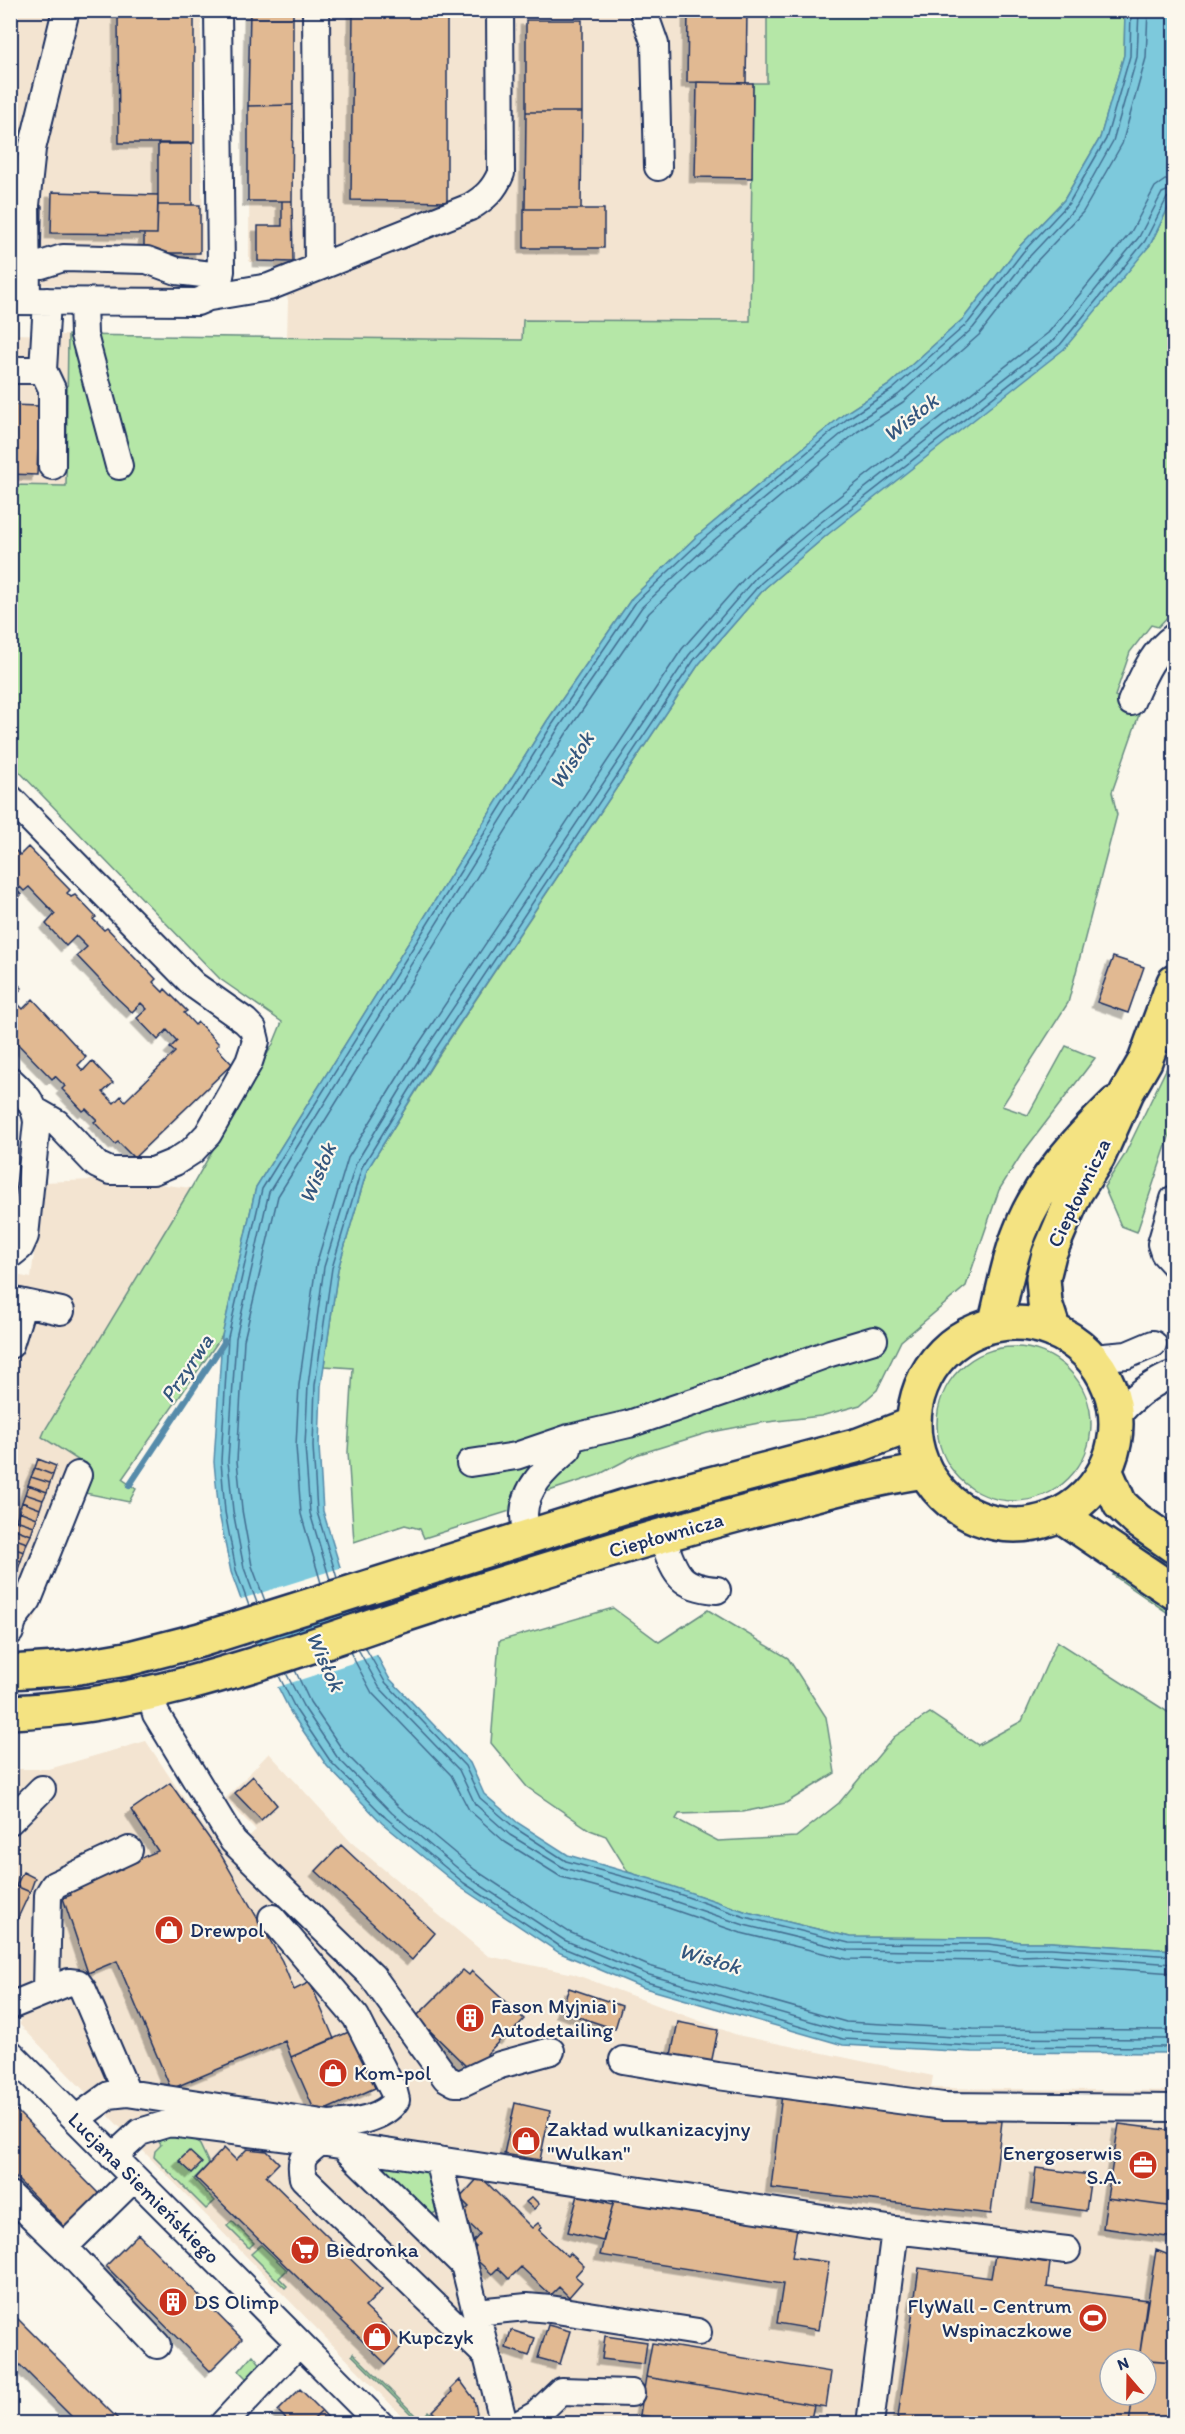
<svg xmlns="http://www.w3.org/2000/svg" width="1185" height="2434" font-family="Itim,sans-serif">
<style>
.built{fill:#f3e4d1;fill-rule:evenodd}
.green{fill:#b5e7a7;stroke:#688b82;stroke-width:1.5}
.water{fill:#7dc9dc;stroke:#568baa;stroke-width:1.5}
.pier{fill:#fbf7ec}
.lines{fill:none;stroke-linecap:round;stroke-linejoin:round}
.shore{stroke:#426d90;stroke-width:1.5}
.stream{stroke:#568baa;stroke-width:6}
.building{fill:#e1b992;stroke:#1b2f5e;stroke-width:1.5;filter:url(#shadow)}
.minor-casing{stroke:#1b2f5e;stroke-width:30}
.major-casing{stroke:#1b2f5e;stroke-width:38}
.minor{stroke:#fbf7ec;stroke-width:26}
.major{stroke:#f4e382;stroke-width:33}
.labels{text-anchor:middle;stroke-width:4.5;stroke-linejoin:round;paint-order:stroke}
.street-label{font-size:21px;fill:#1b2f5e;stroke:#fbf7ec}
.poi-label{font-size:21px;fill:#1b2f5e;stroke:#fbf7ec;text-anchor:start}
.water-label{font-size:22px;font-style:italic;fill:#34567e;stroke:#fbf7ec}
</style>
<defs>
<filter id="shadow"><feDropShadow dx="-5.5" dy="5.5" stdDeviation="0" flood-color="#0004"/></filter>
</defs>
<rect width="100%" height="100%" fill="#fbf7ec"/>
<filter id="ink" filterUnits="userSpaceOnUse"><feTurbulence type="fractalNoise" baseFrequency=".0167" numOctaves="2"/><feDisplacementMap in="SourceGraphic" scale="12" xChannelSelector="R" yChannelSelector="G"/><feConvolveMatrix kernelMatrix="1 2 1 2 8 2 1 2 1" color-interpolation-filters="sRGB"/></filter>
<g filter="url(#ink)">
<path class="built" d="M11 11H201V154L204 259 207 266 200 286 192 289 41 285V256L11 255Z
M250 11H767V83L753 84 750 321 523 320V340L287 339 288 300 274 262H249Z
M11 334 68 335 66 486 11 485Z
M117 1179 191 1188 45 1430 42 1437 89 1467 34 1622 11 1618V1274L31 1278 43 1182Z
M146 1741 197 1818 229 1855 256 1830 225 1799 269 1753 351 1842 488 1956 574 1974 737 2035 933 2076 931 2088 1174 2091V2423H409L20 2025V2011L11 1995V1769H49ZM1110 2359H1146V2395H1110Z"/>
<path class="green" d="M767 11H1125L1124 55 1100 138 1064 200 1018 248 964 318 889 385 844 414 697 536 632 598 547 721 256 1187 222 1336 122 1479 136 1489 129 1502 80 1492 89 1467 42 1437 45 1430 191 1188 273 1044 282 1022 220 979 11 763V485L66 486 68 335 522 340 523 320 750 321 753 83H767Z
M1174 196V610L1158 627 1151 625 1130 652 1115 696 1142 706 1112 792 1117 815 1068 1003 1002 1106 1028 1115 1066 1046 1095 1058 1021 1155 999 1190 966 1286 901 1341 877 1390 860 1405 821 1416 759 1423 707 1433 636 1455 598 1475 546 1492 532 1504 424 1538 420 1529 405 1525 354 1542 348 1452 353 1368 324 1366 338 1269 367 1170 433 1064 699 664 765 588 827 535 1150 245Z
M1174 1053V1122L1137 1232 1121 1226 1104 1187 1124 1156Z
M937 1424a77 77 0 1 1 154 0a77 77 0 1 1-154 0Z
M1142 1538 1174 1561V1580L1133 1549Z
M1120 1567 1174 1613V1617L1113 1575Z
M613 1608 659 1642 708 1610 788 1658 826 1717 835 1773 786 1803 743 1812 679 1814 676 1819 718 1841 796 1837 839 1803 894 1737 930 1713 978 1745 1022 1721 1057 1641 1174 1716V1950L1051 1942H1021L989 1938 850 1937 747 1912 628 1872 606 1836 590 1830 527 1787 491 1743 499 1641Z
M170 2135 194 2138 200 2145 209 2164 194 2179 215 2201 206 2209 154 2157 155 2151 161 2145 156 2137Z
M386 2163 428 2171 436 2212 429 2216 382 2170Z
M232 2221 254 2243 249 2248 227 2226Z
M261 2245 287 2270 279 2278 287 2286 285 2288 251 2254Z
M353 2353 420 2420 429 2411 441 2423H420L352 2355Z
M253 2355 262 2366 250 2379H247L239 2371Z"/>
<path class="water" d="M1125 11H1174V196L1150 245 1064 349 827 535 765 588 699 664 433 1063 367 1170 338 1269 321 1386 319 1446 323 1511 354 1613 389 1678 470 1763 484 1794 518 1823 568 1855 651 1879 747 1912 850 1937 989 1938 1021 1942H1051L1174 1950V2053L972 2052 843 2045 641 1987 558 1952 460 1887 382 1823 327 1766 291 1713 259 1649 231 1572 219 1513 214 1462 222 1336 256 1187 547 721 632 598 697 536 844 414 889 385 964 318 1018 248 1064 200 1100 138 1124 55Z"/>
<path class="pier" d="M343 1567 355 1608 253 1641 238 1600Z
M358 1615 380 1654 275 1688 255 1648Z"/>
<g class="lines">
<path class="shore" d="M337 1578 317 1512 313 1446 315 1385 332 1268 362 1167 428 1060 694 660 761 583 823 530 1060 345 1145 241 1167 198 1174 195
M330 1580 310 1513 305 1446 308 1385 324 1267 356 1163 421 1056 689 655 756 577 819 524 1054 340 1139 237 1162 193 1174 188
M321 1583 301 1514 296 1446 299 1385 316 1265 348 1158 414 1051 682 649 751 571 813 517 1048 333 1131 232 1155 187 1165 180 1174 179
M265 1601 252 1566 242 1510 237 1461 244 1340 278 1196 566 734 649 613 713 553 857 432 903 402 979 335 1035 263 1083 212 1122 144 1146 58 1148 10
M257 1603 244 1568 233 1511 228 1461 236 1338 269 1192 558 729 642 607 707 546 852 425 898 395 973 328 1029 257 1076 207 1113 141 1137 57 1139 10
M249 1606 236 1570 225 1512 221 1461 228 1337 262 1189 552 725 636 602 702 540 847 419 893 389 968 323 1023 252 1069 203 1106 139 1130 56 1131 10
M365 1647 385 1682 465 1766 480 1798 515 1828 566 1861 650 1884 745 1917 849 1943 988 1944 1020 1948H1051L1174 1956
M358 1649 379 1687 459 1770 475 1804 510 1835 564 1868 647 1892 744 1925 848 1950 988 1952 1020 1956 1051 1955 1174 1964
M350 1652 372 1693 451 1775 469 1810 505 1842 561 1877 645 1900 741 1933 847 1959 987 1961 1019 1965 1050 1964 1174 1973
M295 1670 310 1702 344 1752 398 1806 474 1869 569 1932 649 1966 846 2022 973 2029 1174 2030
M286 1673 303 1706 337 1757 392 1813 468 1877 564 1940 646 1974 845 2031 973 2038 1174 2039
M279 1676 296 1710 331 1762 386 1818 464 1883 561 1947 643 1981 843 2039 973 2046 1174 2047"/>
<path class="stream" d="M129 1486 225 1341"/>
</g>
<path class="building" d="M250 10H293V105L248 106Z
M353 10H447V14L353 13Z
M688 10H747L746 83 687 82Z
M118 13H194V143H119Z
M353 13 447 14V202L351 200Z
M526 20H582V112H526Z
M697 82 753 83 752 178 695 177Z
M293 105 292 201H248V106Z
M526 112H582L581 209H525Z
M158 144H192V205H158Z
M52 192 158 195 157 234 51 233Z
M282 201H292L293 262 258 261V226H282Z
M11 205 42 206 41 256 10 255Z
M158 205H200V253H159L144 250V234H157Z
M524 209H604V248H524Z
M10 405 39 406 37 475 10 474Z
M28 847 70 890 67 893 71 897 75 895 96 917 93 919 104 930 107 928 156 979 153 982 163 992 165 989 187 1011 184 1013 195 1025 198 1022 219 1044 216 1047 232 1064 134 1158 118 1142 115 1144 94 1122 97 1120 86 1109 83 1111 62 1089 65 1086 55 1076 52 1079 10 1036V977L22 988 12 998 23 1009 33 999 86 1057 78 1065 83 1071 92 1061 113 1083 103 1092 114 1103 121 1096 125 1101 175 1052 170 1048 177 1041 167 1030 158 1040 137 1018 147 1009 141 1003 132 1012 118 999 77 956 87 947 76 936 66 946 46 924 55 914 29 887 24 891 20 887 17 890 21 895 10 906V856L16 851 20 855Z
M1113 957 1144 967 1128 1013 1097 1002Z
M38 1459 56 1466 53 1475 35 1468Z
M35 1468 53 1475 50 1483 31 1477Z
M31 1477 50 1483 47 1492 28 1485Z
M28 1485 47 1492 43 1500 25 1494Z
M25 1494 43 1500 40 1509 22 1502Z
M22 1502 40 1509 37 1518 19 1511Z
M19 1511 37 1518 34 1526 16 1520Z
M16 1520 34 1526 31 1535 12 1528Z
M12 1528 31 1535 27 1543 10 1537Z
M10 1537 27 1543 24 1552 10 1547Z
M10 1547 24 1552 21 1561 10 1557Z
M10 1557 21 1561 18 1569 10 1566Z
M10 1566 18 1569 15 1578 10 1576Z
M253 1776 277 1805 261 1820 235 1793Z
M170 1783 221 1855 282 1961 294 1990 310 1982 334 2039 291 2057 285 2041 171 2089 117 1961 88 1973 63 1898 71 1895 69 1888 158 1851 131 1810Z
M341 1845 435 1933 412 1960 316 1871Z
M23 1872 35 1878 30 1892 16 1886Z
M16 1886 30 1892 10 1935V1898Z
M463 1970 469 1975 472 1971 524 2019 506 2039 503 2037 487 2054 488 2057 467 2067 416 2017Z
M569 1988 622 2006 615 2029 561 2011Z
M678 2022 718 2030 711 2064 671 2055Z
M351 2031 375 2088 316 2114 291 2057Z
M782 2094 1002 2121 991 2214 771 2188Z
M515 2103 550 2111 540 2160 504 2154Z
M10 2104 100 2195 67 2229 10 2172Z
M1119 2124 1174 2131V2207L1107 2198Z
M224 2148 236 2160 247 2149 267 2151 279 2163 266 2176 382 2290 365 2307 404 2344 386 2364 196 2178Z
M189 2151 202 2163 192 2173 179 2161Z
M1036 2168 1091 2175 1086 2211 1032 2203Z
M480 2176 532 2228 538 2223 542 2227 539 2230 567 2256 570 2253 584 2266 575 2276 582 2282 569 2297 559 2287 551 2295 521 2267 509 2279 498 2268 492 2274 470 2254 476 2247 472 2243 480 2234 460 2215 469 2207 460 2198Z
M578 2195 613 2204 603 2241 568 2232Z
M532 2197 539 2204 534 2209 526 2202Z
M1107 2198 1174 2207V2238L1103 2228Z
M614 2200 797 2228 792 2257 829 2262 818 2330 777 2323 783 2284 600 2255Z
M138 2234 242 2339 210 2371 106 2266Z
M1156 2250 1174 2257V2362L1139 2359Z
M995 2255 1050 2263 1047 2287 1147 2300 1139 2359H1110V2395H1133L1129 2424H897L919 2268 991 2278Z
M10 2311 123 2424H79L10 2355Z
M548 2325 570 2331 560 2364 538 2358Z
M511 2330 535 2338 529 2356 506 2348Z
M605 2336 647 2342 644 2364 602 2359Z
M652 2343 831 2372 826 2407 646 2377Z
M1146 2360 1174 2362V2424H1129L1133 2395H1146Z
M646 2377 814 2405 810 2424H690L640 2415Z
M460 2380 474 2399 477 2413 466 2424H446L433 2411 452 2392 451 2389Z
M300 2389 322 2411 309 2424H291L278 2411Z
M322 2411 334 2424H309Z"/>
<g class="lines">
<g class="minor-casing">
<path id="minor" d="M316 10 318 267
M643 10 655 44 658 167
M26 265H41L63 258 147 260 177 271 220 276
M210 297 269 287 470 207C485 198 494 190 501 173L500 10
M10 301 197 302C214 296 218 289 221 271L218 10
M27 301 26 205 32 149 66 10
M83 302 84 335 119 466
M10 370H43L47 301
M43 370 52 389V466
M1131 702C1142 678 1152 652 1174 637
M10 798 194 985 245 1021 253 1029 256 1041 249 1062 208 1134 192 1151 175 1162 153 1171H110L97 1165 57 1123 36 1111
M10 1080C24 1093 35 1103 37 1122L25 1236 20 1247 10 1255
M1174 1199 1161 1244 1164 1253 1174 1264
M10 1300 61 1311
M10 1345 23 1303
M1092 1358 1127 1355 1153 1344
M1116 1417C1131 1399 1147 1386 1169 1376
M470 1463 516 1456 569 1438 629 1424 740 1386 830 1353 874 1340
M661 1535C675 1570 675 1587 717 1590
M527 1538C526 1531 524 1522 524 1514 525 1486 548 1467 568 1449L569 1438
M10 1632 14 1618 28 1600 78 1475
M150 1692 156 1714 233 1841 372 1976 446 2078 455 2083H462L500 2065 551 2051
M10 1821 42 1789
M46 1991 48 1895 54 1885 129 1850
M10 2006 69 1982 78 1983 83 1990 127 2093
M10 2053 380 2424
M623 2060 718 2076 943 2106 1174 2108
M76 2119 109 2095 127 2093 329 2124C351 2123 383 2120 396 2100L394 2092 356 2017 272 1918
M320 2142C304 2155 299 2157 303 2178L487 2356
M343 2146 463 2264
M113 2157 140 2132 170 2123 320 2142 895 2230 1067 2250
M438 2160 504 2424
M10 2195 64 2247 157 2345
M64 2247 134 2178
M476 2312 527 2307 550 2309 698 2332
M223 2424 299 2343
M519 2424 537 2414 561 2391 631 2393
M870 2424 895 2230"/>
</g>
<g class="major-casing">
<path id="major" d="M914 1424a101 101 0 1 1 202 0a101 101 0 1 1-202 0Z
M995 1325C1003 1295 1008 1261 1020 1232 1039 1182 1077 1141 1115 1104
M1054 1331 1045 1303 1043 1278 1049 1254 1075 1193 1098 1157 1127 1092 1145 1061 1174 982
M1105 1470 1120 1504 1137 1520 1174 1546
M1060 1515 1174 1592
M10 1672 73 1668 126 1659 200 1640 623 1507 859 1445 911 1425
M10 1712C134 1708 255 1665 371 1626 494 1585 619 1546 744 1513 804 1497 864 1480 925 1471"/>
</g>
<use href="#minor" class="minor"/>
<use href="#major" class="major"/>
</g>
</g>
<defs>
<g id="shop-disc" transform="scale(1.5)"><circle r="9.5" fill="#c8321e" stroke="#fbf7ec"/><path d="M-5-2.5h2.3a2.7 3.5 0 0 1 5.4 0H5L5.5 6h-11ZM-1.5-2.5h3a1.5 2.3 0 0 0-3 0Z" fill="#fff"/></g>
<g id="building-disc" transform="scale(1.5)"><circle r="9.5" fill="#c8321e" stroke="#fbf7ec"/><path d="M-4-6H4V6H1V3H-1V6H-4ZM-2.5-4.3h1.7v1.8h-1.7ZM.8-4.3h1.7v1.8H.8ZM-2.5-1h1.7V.8h-1.7ZM.8-1h1.7V.8H.8Z" fill="#fff"/></g>
<g id="office-disc" transform="scale(1.5)"><circle r="9.5" fill="#c8321e" stroke="#fbf7ec"/><path d="M-6-3h4V-5.5h4V-3h4V5H-6ZM-1-4.5V-3h2v-1.5ZM-6 0V1H6V0Z" fill="#fff"/></g>
<g id="supermarket-disc" transform="scale(1.5)"><circle r="9.5" fill="#c8321e" stroke="#fbf7ec"/><path d="M-6-5.5h2.5l.6 2H6L4.5 2H-2.5L-4.4-4H-6ZM-1.5 3.2a1.3 1.3 0 1 0 .1 0ZM3 3.2a1.3 1.3 0 1 0 .1 0Z" fill="#fff"/></g>
<g id="stadium-disc" transform="scale(1.5)"><circle r="9.5" fill="#c8321e" stroke="#fbf7ec"/><path d="M0-5a6.5 5 0 1 0 0 10a6.5 5 0 1 0 0-10ZM-3.5-1.8h7v3.6h-7Z" fill="#fff"/></g>
</defs>
<g fill-rule="evenodd">
<use href="#shop-disc" x="169" y="1930"/>
<use href="#building-disc" x="470" y="2018"/>
<use href="#shop-disc" x="333" y="2073"/>
<use href="#shop-disc" x="526" y="2141"/>
<use href="#office-disc" x="1143" y="2165"/>
<use href="#supermarket-disc" x="305" y="2250"/>
<use href="#building-disc" x="173" y="2302"/>
<use href="#stadium-disc" x="1093" y="2318"/>
<use href="#shop-disc" x="377" y="2337"/>
</g>
<g class="labels">
<g class="street-label">
<text transform="translate(1079 1193) rotate(-64)" y="7">Ciepłownicza</text>
<text transform="translate(666 1535) rotate(-16)" y="7">Ciepłownicza</text>
<text transform="translate(144 2188) rotate(45)" y="7">Lucjana Siemieńskiego</text>
</g>
<g class="poi-label">
<text x="190" y="1937">Drewpol</text>
<text x="491" y="2013">Fason Myjnia i<tspan x="491" dy="24">Autodetailing</tspan></text>
<text x="354" y="2080">Kom-pol</text>
<text x="547" y="2136">Zakład wulkanizacyjny<tspan x="547" dy="24">"Wulkan"</tspan></text>
<text x="1122" y="2160" text-anchor="end">Energoserwis<tspan x="1122" dy="24">S.A.</tspan></text>
<text x="326" y="2257">Biedronka</text>
<text x="194" y="2309">DS Olimp</text>
<text x="1072" y="2313" text-anchor="end">FlyWall - Centrum<tspan x="1072" dy="24">Wspinaczkowe</tspan></text>
<text x="398" y="2344">Kupczyk</text>
</g>
<g class="water-label">
<text transform="translate(910 417) rotate(-38)" y="8">Wisłok</text>
<text transform="translate(571 760) rotate(-57)" y="8">Wisłok</text>
<text transform="translate(317 1173) rotate(-67)" y="8">Wisłok</text>
<text transform="translate(186 1368) rotate(-56)" y="8">Przyrwa</text>
<text transform="translate(326 1661) rotate(66)" y="8">Wisłok</text>
<text transform="translate(710 1958) rotate(16)" y="8">Wisłok</text>
</g>
</g>
<rect width="1185" height="2434" fill="none" stroke="#fbf7ec" stroke-width="36"/>
<rect x="18" y="18" width="1149" height="2398" fill="none" stroke="#1b2f5e" stroke-width="2" filter="url(#ink)"/>
<g transform="translate(1128 2377) rotate(340)"><circle r="28" fill="#fbf7ec" stroke="#a1a7b3" stroke-width="1.5"/>
<path d="M0-4.5L10 22L0 15L-10 22Z" fill="#c8321e"/>
<text y="-9" font-size="16" font-weight="bold" text-anchor="middle" fill="#1b2f5e">N</text>
</g>
</svg>
